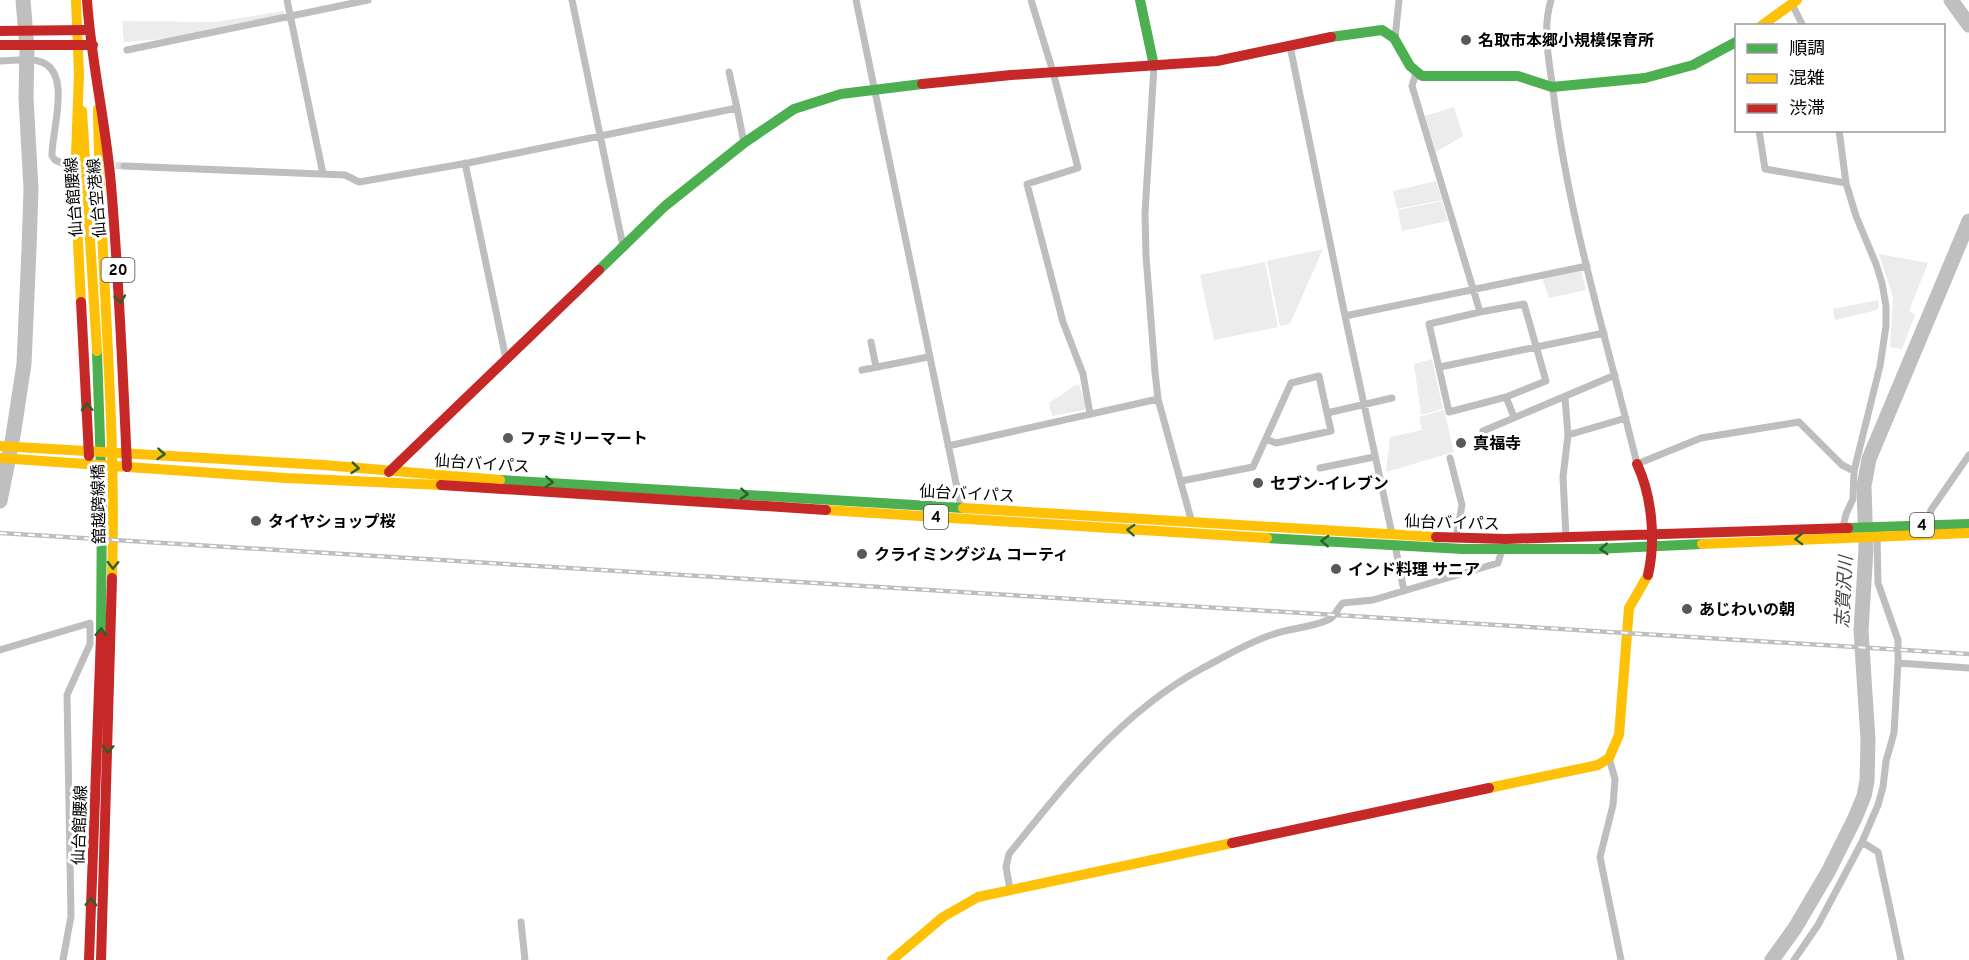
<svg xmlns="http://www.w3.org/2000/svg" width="1969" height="960" font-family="Overpass,'Noto Sans JP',sans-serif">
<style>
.green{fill:#ececec}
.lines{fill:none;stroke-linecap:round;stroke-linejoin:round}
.river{stroke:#bfbfbf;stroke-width:15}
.street-tunnel{stroke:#d9d9d9;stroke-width:7;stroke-dasharray:7 3.5;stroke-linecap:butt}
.street{stroke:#bebebe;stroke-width:7}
.fast{stroke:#4caf50;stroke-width:10}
.slow{stroke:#ffc107;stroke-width:10}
.jam{stroke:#c62828;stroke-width:10}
.rail-casing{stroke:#bebebe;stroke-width:4.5}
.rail{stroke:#fff;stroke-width:2;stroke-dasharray:7;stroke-linecap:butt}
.oneway{stroke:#2a602c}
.poi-dot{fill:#595959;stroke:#fff;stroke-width:2}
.labels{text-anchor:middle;stroke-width:6;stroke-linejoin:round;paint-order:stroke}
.shield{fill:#fff;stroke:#4c4c4c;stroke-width:1.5}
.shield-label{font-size:15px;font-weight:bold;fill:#000}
.poi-label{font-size:16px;font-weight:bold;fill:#000;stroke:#fff;text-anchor:start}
.street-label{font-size:16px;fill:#000;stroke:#fff}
.water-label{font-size:18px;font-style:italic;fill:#444;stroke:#fff}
</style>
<rect width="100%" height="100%" fill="#fff"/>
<path class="green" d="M284 11V14L164 39 124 42 122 21 215 22Z
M1454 107 1463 136 1436 152 1425 116Z
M1436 181 1442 200 1397 209 1393 191Z
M1442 201 1448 221 1402 231 1398 210Z
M1323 249 1290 324 1280 326 1267 261Z
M1879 254 1928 263 1909 311 1915 315 1902 349 1890 347 1893 297Z
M1265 262 1278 327 1214 340 1200 275Z
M1581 269 1586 290 1549 298 1542 278Z
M1878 300 1879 306 1877 310 1835 320 1833 309Z
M1432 359 1443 409 1421 415 1414 364Z
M1079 385 1086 406 1084 410 1052 416 1049 403 1074 386Z
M1444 410 1454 452 1386 472 1390 437 1422 430 1419 417Z"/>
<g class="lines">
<path class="river" d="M1951 0 1969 25
M0 501 13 436 24 364 29 249 31 189 26 98 27 48 23 0
M1772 960 1795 928 1828 872 1855 818 1864 796 1867 781 1868 740 1861 631 1866 549 1864 486 1869 459 1969 221"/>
<path class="street-tunnel" d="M105 165 124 166"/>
<path class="street" d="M287 0 323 174
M572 0 623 246
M856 0 961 507
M1031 0 1053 72 1078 168 1027 184 1063 322 1083 374 1090 414
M1551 0C1542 30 1549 60 1553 90 1568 217 1607 340 1637 464L1701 438 1799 422 1842 465 1854 471
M1792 4 1803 26
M1395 38 1399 0
M1290 46 1345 316 1392 534
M127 50 368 0
M0 61C12 61 27 58 38 61 74 69 51 132 52 156L55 160 64 164
M1154 66 1145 213 1146 256 1155 372 1158 399 1192 523
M729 72 737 108
M1416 73 1412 86 1480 312
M1759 130 1765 169 1846 183
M1839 130 1846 183 1856 216 1876 264 1882 283 1886 306V326L1880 366 1854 471 1853 499 1846 514 1843 527
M465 163 506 359
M124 166 345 175 359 182 468 163 737 108 744 143
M1524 304 1546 381 1506 397 1449 412 1429 324 1480 312Z
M1345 316 1587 266
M871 342 876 367
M1440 367 1604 333
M862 370 928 357
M1506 397 1514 417
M1565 397 1568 435 1563 477 1566 537
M1483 431 1615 375
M1568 435 1626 418
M1266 439 1276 443 1331 431 1327 413
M948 446 1158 399
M1450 458 1462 505 1456 538
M1320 468 1374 457
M1181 481 1253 467 1291 383 1319 376 1327 413 1392 398
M1928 525 1931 510 1969 455
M1877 536 1878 583 1898 640V663
M1395 545 1404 591
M0 650 90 623V644L67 695 71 916 63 960
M1609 758 1615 779 1613 805 1600 857 1621 960
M1862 842 1878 805 1883 787 1886 761 1894 733 1898 663 1969 668
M1010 889 1006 867 1009 854C1064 785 1122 712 1201 669 1224 657 1247 643 1271 635 1289 628 1310 628 1328 620 1335 618 1337 608 1343 603L1373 600 1498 563 1502 550
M521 922 525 960
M1794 960 1818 925 1862 842 1878 852 1901 960"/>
<path class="fast" d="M1140 0 1154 66
M1331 37 1382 30 1394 38 1410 66 1422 76H1518L1552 87 1645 78 1693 65 1736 42
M599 270 665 206 744 143 794 109 841 94 922 84
M97 351 102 500 101 636
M500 480 963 508
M1848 528 1969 524
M1267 538 1463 549H1595L1702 544"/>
<path class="slow" d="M76 0 79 74 75 182 81 302
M1761 26 1797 0
M98 109C100 265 117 422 112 578
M82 111 97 351
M0 446 324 465 500 480
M0 458 286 478 441 485
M963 508 1436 537
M826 510 1267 538
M1702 544 1969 533
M1489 788 1598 765 1609 758 1619 735 1629 608 1648 575
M892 960 943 917 978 897 1232 843"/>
<path class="jam" d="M87 0C91 62 106 123 111 185 119 279 123 373 127 467
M0 31 84 30
M0 45H93
M922 84 1011 75 1217 61 1331 37
M81 302 89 456
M1637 464C1652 496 1656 540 1648 575
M389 472 599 270
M441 485 826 510
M1436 537 1506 539 1848 528
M1232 843 1489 788
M89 960 101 636
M101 960 112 578"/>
<g class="rail-casing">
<path id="rail" d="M0 533 1969 654"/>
</g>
<use href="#rail" class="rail"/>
</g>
<defs><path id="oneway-chevron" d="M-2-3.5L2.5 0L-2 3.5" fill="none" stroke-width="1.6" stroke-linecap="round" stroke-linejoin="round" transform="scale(1.5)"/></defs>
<g class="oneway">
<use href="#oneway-chevron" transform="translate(120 299) rotate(85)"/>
<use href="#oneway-chevron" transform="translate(87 407) rotate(-93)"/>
<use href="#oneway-chevron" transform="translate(161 454) rotate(4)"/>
<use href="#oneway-chevron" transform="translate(355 468) rotate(6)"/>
<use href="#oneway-chevron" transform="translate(549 482) rotate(3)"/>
<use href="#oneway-chevron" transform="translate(744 494) rotate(4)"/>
<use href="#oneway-chevron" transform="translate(1131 530) rotate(-177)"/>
<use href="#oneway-chevron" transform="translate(1799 539) rotate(178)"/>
<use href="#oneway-chevron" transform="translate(1325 541) rotate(-177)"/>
<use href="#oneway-chevron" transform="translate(1604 549) rotate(177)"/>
<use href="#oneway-chevron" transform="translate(113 565) rotate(91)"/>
<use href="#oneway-chevron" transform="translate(101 632) rotate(-89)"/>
<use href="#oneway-chevron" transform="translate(108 749) rotate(92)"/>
<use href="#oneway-chevron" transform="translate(91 902) rotate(-88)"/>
</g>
<g class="poi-dot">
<circle cx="1466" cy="40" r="6"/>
<circle cx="508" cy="438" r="6"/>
<circle cx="1461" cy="443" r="6"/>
<circle cx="1258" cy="483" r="6"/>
<circle cx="256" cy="521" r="6"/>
<circle cx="862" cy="554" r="6"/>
<circle cx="1336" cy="569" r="6"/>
<circle cx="1687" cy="609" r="6"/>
</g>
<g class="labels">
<g class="shield">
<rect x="101.5" y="258" width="33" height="24" rx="4.5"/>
<rect x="924" y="505" width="24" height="24" rx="4.5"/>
<rect x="1910" y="513" width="24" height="24" rx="4.5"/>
</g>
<g class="shield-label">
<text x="118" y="275">20</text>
<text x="936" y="522">4</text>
<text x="1922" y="530">4</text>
</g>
<g class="poi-label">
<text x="1478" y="46">名取市本郷小規模保育所</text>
<text x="520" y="444">ファミリーマート</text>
<text x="1473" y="449">真福寺</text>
<text x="1270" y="489">セブン-イレブン</text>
<text x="268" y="527">タイヤショップ桜</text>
<text x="874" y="560">クライミングジム コーティ</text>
<text x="1348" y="575">インド料理 サニア</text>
<text x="1699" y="615">あじわいの朝</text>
</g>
<g class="street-label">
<text transform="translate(73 197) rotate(-94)" y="6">仙台館腰線</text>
<text transform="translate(96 198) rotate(-95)" y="6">仙台空港線</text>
<text transform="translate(482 463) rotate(4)" y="6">仙台バイパス</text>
<text transform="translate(967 493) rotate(3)" y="6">仙台バイパス</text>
<text transform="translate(98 504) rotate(-91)" y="6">舘越跨線橋</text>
<text transform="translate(1452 522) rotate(2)" y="6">仙台バイパス</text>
<text transform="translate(79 825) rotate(-88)" y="6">仙台館腰線</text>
</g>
<g class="water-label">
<text transform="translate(1844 592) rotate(-87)" y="6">志賀沢川</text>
</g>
</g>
<rect x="1735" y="24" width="210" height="108" fill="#ffffff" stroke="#999999" stroke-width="1.5"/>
<rect x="1747" y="44" width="30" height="9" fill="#4caf50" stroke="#999999" stroke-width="1.5"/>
<text x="1789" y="54" font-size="18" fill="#000000">順調</text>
<rect x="1747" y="74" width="30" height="9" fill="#ffc107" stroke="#999999" stroke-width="1.5"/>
<text x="1789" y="84" font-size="18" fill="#000000">混雑</text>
<rect x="1747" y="104" width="30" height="9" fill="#c62828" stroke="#999999" stroke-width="1.5"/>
<text x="1789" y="114" font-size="18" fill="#000000">渋滞</text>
</svg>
